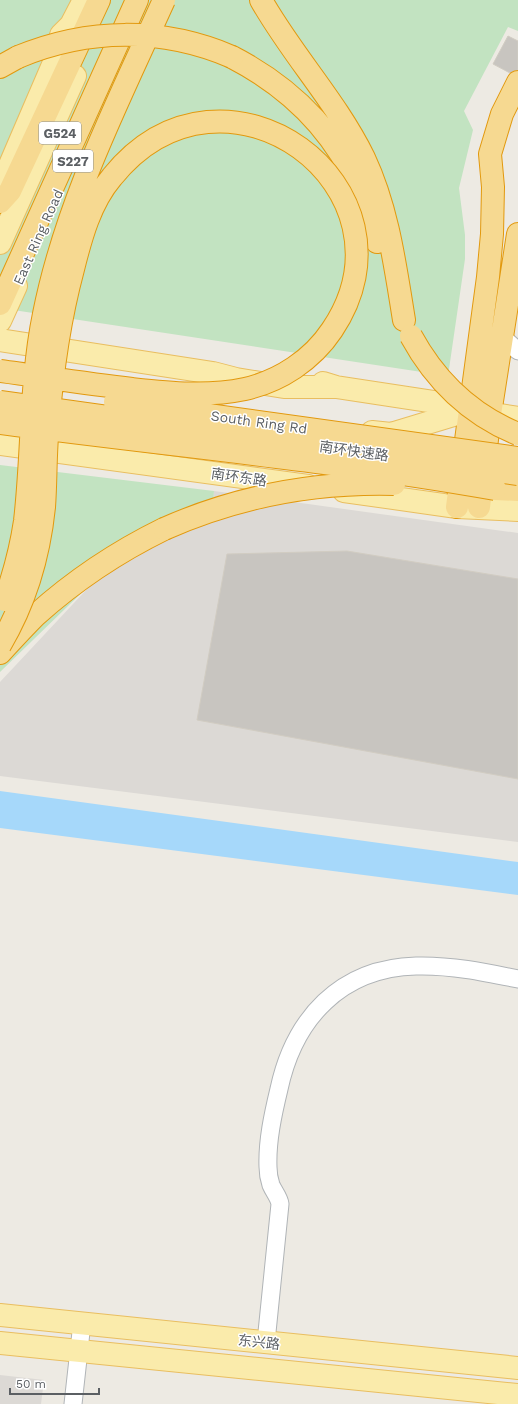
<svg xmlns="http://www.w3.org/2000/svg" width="518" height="1404" font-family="'Work Sans','Noto Sans SC',sans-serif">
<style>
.industrial{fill:#dcd9d5}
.green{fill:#c2e3c1}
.water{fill:#a6d8fa}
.building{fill:#c8c5c0;stroke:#d1ccc2}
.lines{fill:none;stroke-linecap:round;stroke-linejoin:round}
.minor-casing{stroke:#b0b4b7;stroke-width:19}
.major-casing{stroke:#e9be60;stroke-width:24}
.highway-casing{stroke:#e2990e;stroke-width:24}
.minor{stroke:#fff;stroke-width:17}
.major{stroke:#faebab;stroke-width:22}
.highway{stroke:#f6d991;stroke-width:22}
.highway-bridge-casing{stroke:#e2990e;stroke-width:24;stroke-linecap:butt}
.highway-bridge{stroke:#f6d991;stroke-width:22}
.labels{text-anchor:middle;stroke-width:3;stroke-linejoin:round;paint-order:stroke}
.shield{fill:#fff;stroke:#8c8f92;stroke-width:1}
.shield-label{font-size:13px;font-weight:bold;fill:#5b5f63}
.street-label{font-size:14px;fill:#5b5f63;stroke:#fff}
</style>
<rect width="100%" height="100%" fill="#edeae3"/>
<path class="industrial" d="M214 491 518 533V842L0 776V682L102 573 121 561 212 518Z
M0 1375 44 1380 41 1404H0Z"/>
<path class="green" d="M0 0H518V31L508 27 464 111 473 130 459 188 465 235V259L448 376 0 308Z
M0 465 214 491 212 518 173 534 102 573 0 672Z"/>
<path class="water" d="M0 791 518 862V895L0 828Z"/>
<path class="building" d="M508 36 518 41V70L510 73 493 64Z
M347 551 518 579V779L197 720 227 554Z"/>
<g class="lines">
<g class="minor-casing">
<path id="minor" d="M501 336 518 351
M266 1342 280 1204C279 1197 274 1192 271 1185 269 1179 268 1173 268 1167 267 1141 273 1114 279 1089 294 1019 340 968 416 966 450 965 484 972 518 979
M73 1404 82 1323"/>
</g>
<g class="major-casing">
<path id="major" d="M0 188 58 53 61 35 71 25 84 0
M0 243 75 76
M0 321 16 286
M0 340 213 373 236 379 284 387H336
M323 383 336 387 441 403 470 410 518 418
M372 432 391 434 470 410
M0 444 308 486
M344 491 457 507 518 510
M0 1315 518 1368
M0 1343 518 1395"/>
</g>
<g class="highway-casing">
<path id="highway" d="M261 0C292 55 336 101 364 158 388 209 395 265 404 320
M232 57C288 86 333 129 359 188 366 205 371 224 377 242
M0 67 18 57
M0 202 10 191 99 0
M0 304 137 0
M495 489 518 490
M457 507 488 277 492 234 493 187 490 154 502 114 518 82
M479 507 490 414 518 234
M0 653C12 640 24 627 36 615 75 580 117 552 164 529"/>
</g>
<use href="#minor" class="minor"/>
<use href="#major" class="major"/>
<use href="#highway" class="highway"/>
<g class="highway-bridge-casing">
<path id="highway-bridge" d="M18 57C88 28 162 27 232 57
M411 336C435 380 471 415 518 434
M0 371C44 377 88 384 132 389 170 393 207 397 245 389 280 381 312 360 332 330 427 189 225 37 112 177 90 203 81 237 73 269 59 321 52 372 48 425 45 452 46 480 44 507 39 556 25 603 0 645
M0 402 518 474
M115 402 518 458
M0 423C165 445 331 460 495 489
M164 529C236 497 315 482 394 484
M5 600C14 574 21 548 25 521 33 452 30 382 44 314 66 203 118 102 164 0"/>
</g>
<use href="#highway-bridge" class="highway-bridge"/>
</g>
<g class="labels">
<g class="shield">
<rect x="39" y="122" width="42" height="22" rx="3"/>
<rect x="53" y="150" width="40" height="22" rx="3"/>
</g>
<g class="shield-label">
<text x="60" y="138">G524</text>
<text x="73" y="166">S227</text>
</g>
<g class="street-label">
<text transform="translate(38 237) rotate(-66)" y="5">East Ring Road</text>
<text transform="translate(259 422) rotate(8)" y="5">South Ring Rd</text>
<text transform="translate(354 451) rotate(8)" y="5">南环快速路</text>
<text transform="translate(239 477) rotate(8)" y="5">南环东路</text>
<text transform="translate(259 1342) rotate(6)" y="5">东兴路</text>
</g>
</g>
<path d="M10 1388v6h89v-6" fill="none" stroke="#5b5f63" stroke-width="2"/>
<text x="16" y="1388" font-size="12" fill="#5b5f63" stroke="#ffffff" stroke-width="3" paint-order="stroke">50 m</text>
</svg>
